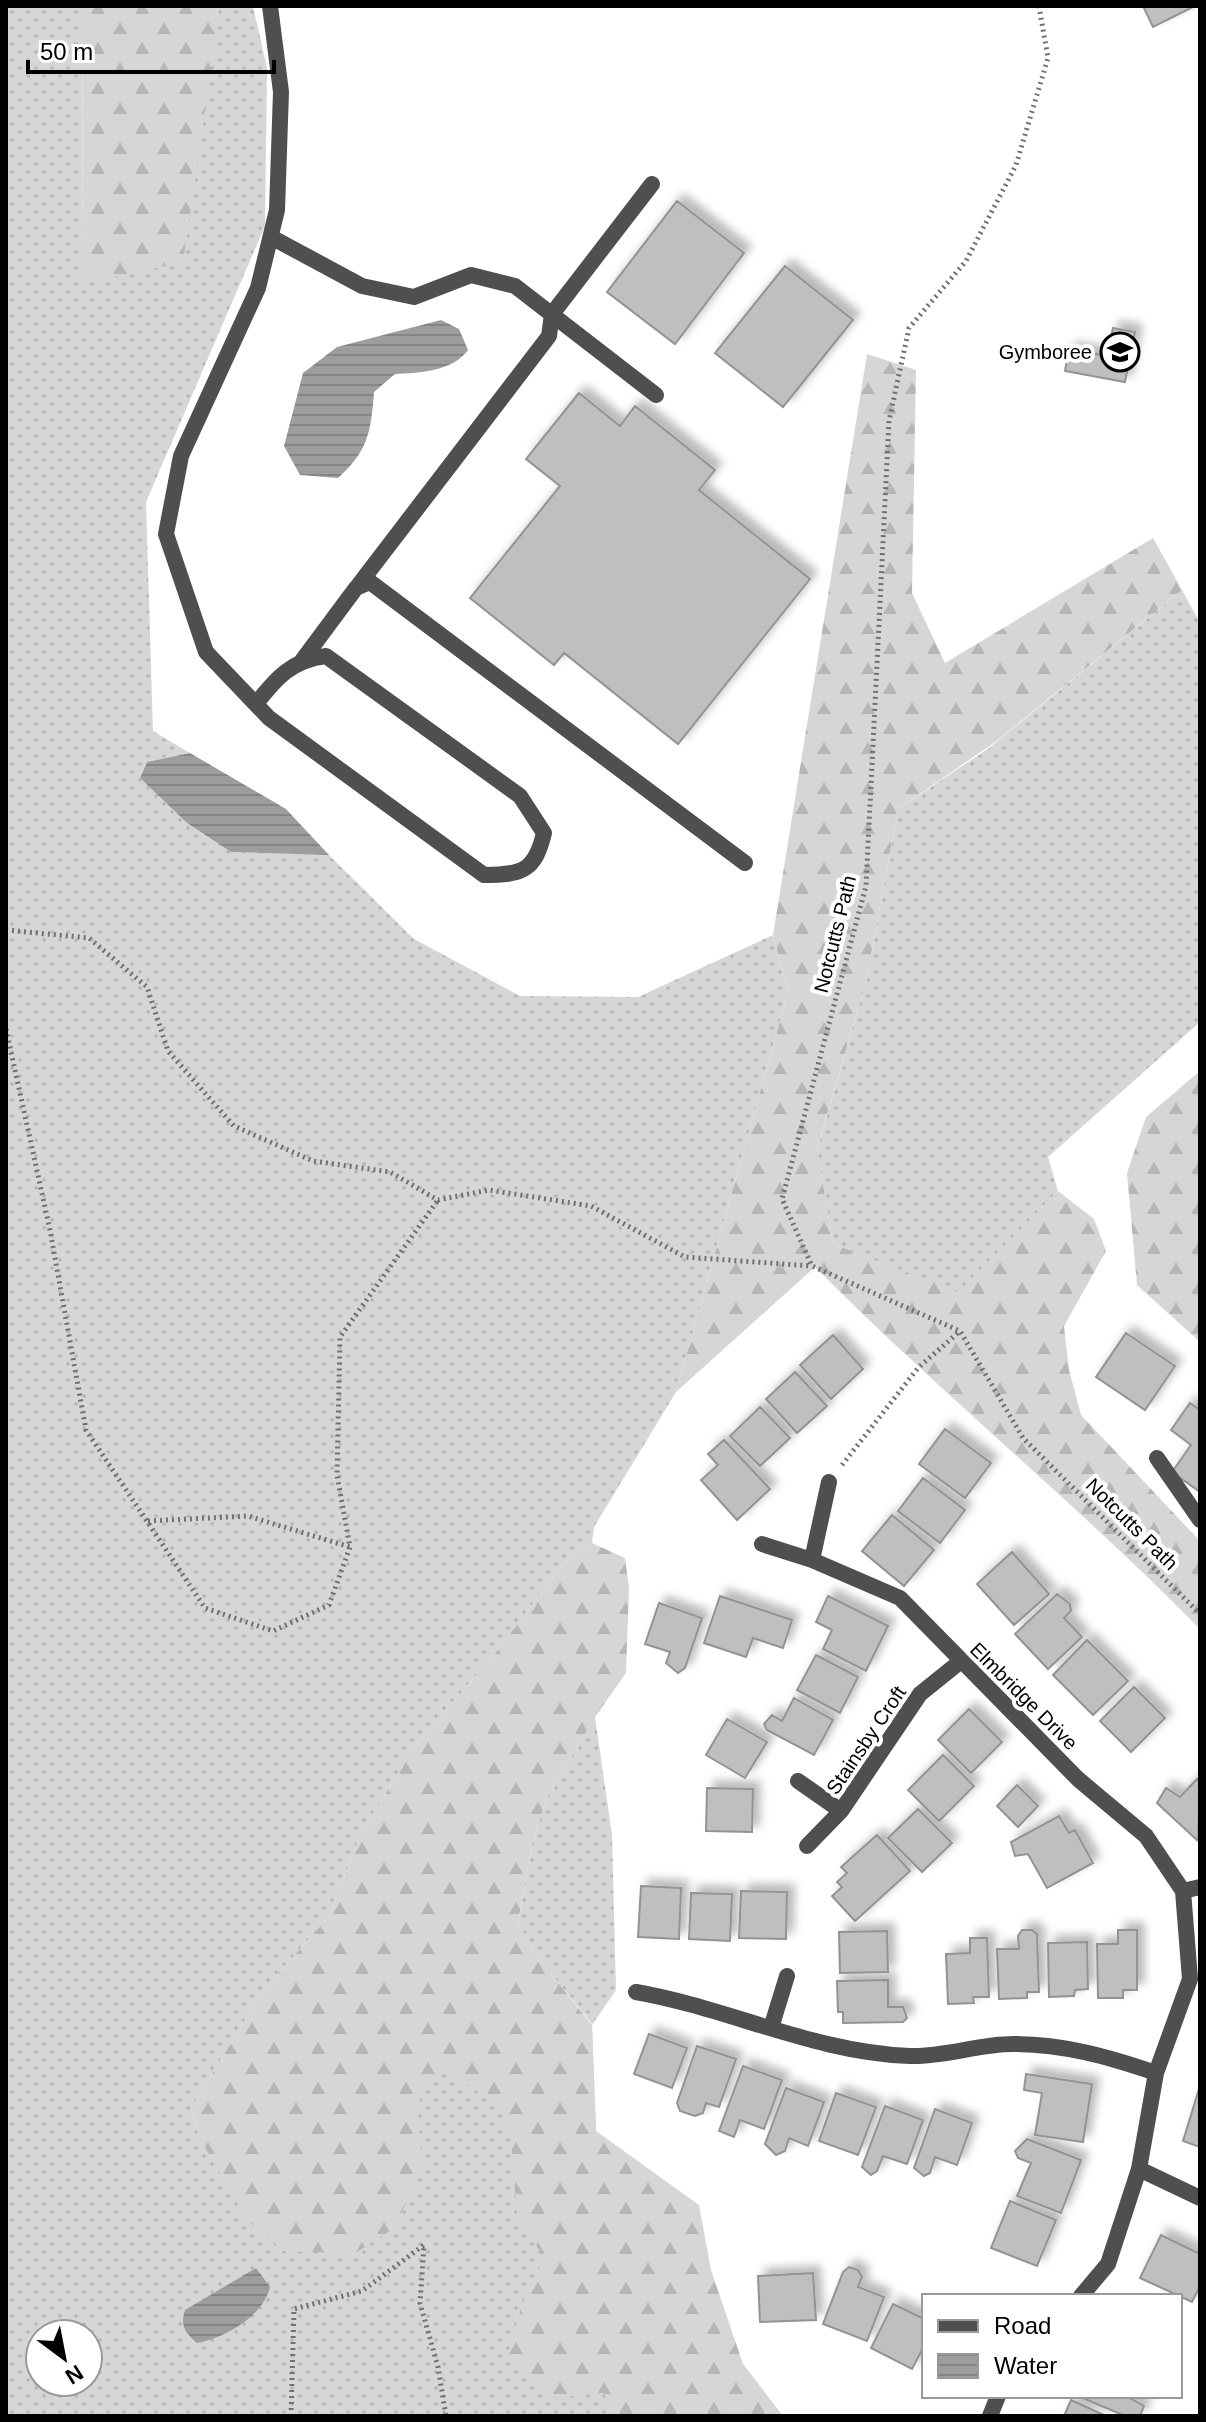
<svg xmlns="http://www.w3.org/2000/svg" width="1206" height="2422" font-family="Helvetica,sans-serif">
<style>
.grass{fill:url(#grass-dots);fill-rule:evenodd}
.forest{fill:url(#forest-firs)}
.water{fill:url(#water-rules)}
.building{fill:#bfbfbf;stroke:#939393;stroke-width:2;filter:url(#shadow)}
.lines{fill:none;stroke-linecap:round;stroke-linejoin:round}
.path{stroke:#717171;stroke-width:5;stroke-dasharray:2 4;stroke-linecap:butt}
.lane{stroke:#4f4f4f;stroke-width:16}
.street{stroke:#4f4f4f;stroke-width:16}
.labels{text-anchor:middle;stroke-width:8;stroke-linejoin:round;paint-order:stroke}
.poi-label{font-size:20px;fill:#000;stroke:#fff;text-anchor:end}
.street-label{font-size:20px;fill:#000;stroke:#fff}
</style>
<defs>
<pattern id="grass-dots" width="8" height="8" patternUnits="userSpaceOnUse" patternTransform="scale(2)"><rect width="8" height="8" fill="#d6d6d6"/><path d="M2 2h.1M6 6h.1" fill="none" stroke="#b6b6b6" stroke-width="1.8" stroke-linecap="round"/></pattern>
<pattern id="forest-firs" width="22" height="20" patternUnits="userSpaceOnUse" patternTransform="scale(2)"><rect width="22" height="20" fill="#d6d6d6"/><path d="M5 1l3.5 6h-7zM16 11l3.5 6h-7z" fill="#b6b6b6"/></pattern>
<pattern id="water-rules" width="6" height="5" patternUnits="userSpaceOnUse" patternTransform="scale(2)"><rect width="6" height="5" fill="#9d9d9d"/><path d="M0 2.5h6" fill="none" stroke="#858585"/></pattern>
<filter id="shadow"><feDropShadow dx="7" dy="-7" stdDeviation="4" flood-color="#0004"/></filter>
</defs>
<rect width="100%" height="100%" fill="#fff"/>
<path class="grass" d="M6 6H82L83 284 219 14 214 6H253L267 68 265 226 146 502 153 731 190 753 147 762 140 778 187 823 231 852 329 855 414 939 520 996 638 997 773 935 788 992 676 1392 594 1527 592 1543 568 1558 493 1656 412 1749 358 1840 330 1915 261 1993 191 2109 198 2133 414 2067 592 2024 535 1954 518 1922 532 1845 546 1799 595 1717 612 1835 616 1990 592 2025 596 2131 677 2416H6ZM40 2334H88V2382H40Z
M1182 590 1200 623V1022L1048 1157 1058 1191 958 1293 833 1244 817 1150 866 982 898 809 989 748Z"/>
<path class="forest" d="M82 6H214L219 14 183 262 83 284Z
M867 354 916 370 912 593 945 663 1153 538 1182 590 998 740 898 809 866 982 817 1149 833 1244 958 1292 1058 1191 1094 1219 1106 1251 1064 1326 1069 1370 1081 1415 1200 1541V1629C1076 1503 939 1392 815 1267L676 1392 788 992 773 935Z
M1200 1071V1342L1137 1285 1127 1173 1146 1117Z
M592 1543 625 1558 629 1588 626 1673 595 1717 546 1799 532 1845 518 1922 535 1954 592 2025 596 2131 699 2205 711 2270 743 2364 783 2416H618L604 2393 550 2398 508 2354 522 2304 544 2258 517 2215 511 2140 502 2109 448 2071 423 2079 418 2111 422 2162 416 2183 393 2229 354 2254 284 2251 247 2220 199 2137 191 2109 261 1993 330 1915 358 1840 412 1749 493 1656 568 1558Z"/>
<path class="water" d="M441 320 459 329 468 350C453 371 420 373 395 374L374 392C371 432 368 451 338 478L300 475 284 446 303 373 337 347Z
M190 753 286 809 329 855 231 852 187 823 140 778 147 762Z
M256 2268 270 2287C263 2316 226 2338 197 2343 185 2333 180 2326 185 2310Z"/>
<path class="building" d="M1143 6H1195L1153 27Z
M677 201 744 253 675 344 607 292Z
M785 266 853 320 783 407 715 353Z
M1113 328 1135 332 1125 382 1065 371 1069 349 1107 356Z
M579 393 620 426 635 406 715 470 699 490 810 579 678 744 564 653 554 665 470 598 560 486 526 459Z
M1126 1333 1175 1366 1145 1410 1096 1377Z
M833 1335 863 1369 831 1399 800 1365Z
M795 1372 827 1406 797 1433 766 1399Z
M1190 1403 1200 1410V1492L1172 1472 1191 1445 1171 1430Z
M760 1407 790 1438 760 1466 730 1436Z
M945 1429 991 1463 965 1498 919 1464Z
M724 1440 770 1489 737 1520 701 1480 718 1465 708 1454Z
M923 1478 965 1510 940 1543 898 1511Z
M892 1515 934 1550 904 1586 862 1551Z
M1012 1552 1049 1594 1014 1625 977 1584Z
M1057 1594 1070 1604 1071 1611 1064 1618 1082 1637 1048 1669 1015 1634Z
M720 1596 792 1620 783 1648 753 1638 746 1657 704 1643Z
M828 1596 888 1626 866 1671 823 1649 832 1630 816 1622Z
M659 1603 702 1618 685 1668 678 1673 666 1663 670 1652 645 1644Z
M1087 1640 1128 1681 1093 1715 1053 1675Z
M816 1655 858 1677 840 1713 797 1690Z
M1134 1687 1165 1718 1131 1752 1100 1721Z
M794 1698 833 1720 814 1755 767 1730 764 1724 772 1715 782 1721Z
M969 1709 1002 1742 971 1773 938 1740Z
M727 1719 767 1742 745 1778 706 1755Z
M943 1755 974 1786 939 1821 908 1790Z
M1197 1779 1200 1782 1198 1841 1157 1803 1166 1788 1180 1797Z
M1017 1785 1038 1806 1018 1827 997 1806Z
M707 1788 753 1789 752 1832 706 1831Z
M918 1809 952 1843 922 1872 888 1838Z
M1059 1816 1069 1833 1075 1830 1093 1863 1047 1888 1028 1854 1015 1856 1011 1842Z
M877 1835 910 1871 855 1921 832 1896 842 1887 837 1882 847 1873 841 1867Z
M641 1886 681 1888 679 1939 638 1937Z
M741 1891 787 1892 786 1939 739 1938Z
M691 1893 732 1894 730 1941 689 1939Z
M1022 1930H1032L1037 1934 1039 1992H1027V1998L999 1999 997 1949H1019L1018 1936Z
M1118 1930H1137V1990H1123V1998H1098L1097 1944H1118Z
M887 1931 888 1972 840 1973 839 1932Z
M970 1938H987L989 1997H973L974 2003 948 2004 946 1954 970 1953Z
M1087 1942 1088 1989 1075 1990 1074 1996 1049 1997 1048 1943Z
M888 1980V2007H903L907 2018 903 2022 843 2023V2012H838L837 1981Z
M649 2034 687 2048 672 2088 634 2074Z
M697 2046 736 2059 719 2107 706 2103 703 2113 695 2116 680 2111 677 2103Z
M743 2066 782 2080 764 2129 740 2120 734 2137 719 2131Z
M1026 2074 1092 2084 1083 2142 1035 2135 1042 2093 1024 2090Z
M786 2088 824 2102 808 2146 789 2138 785 2151 776 2155 765 2144Z
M1199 2089 1200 2090V2147L1183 2141Z
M836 2093 876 2107 858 2155 819 2141Z
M885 2106 923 2120 907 2164 883 2156 877 2171 871 2175 862 2167Z
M935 2109 972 2123 957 2165 935 2157 930 2173 924 2176 914 2168Z
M1027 2139 1081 2160 1061 2213 1017 2196 1031 2163 1018 2158 1015 2151Z
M1010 2201 1056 2220 1037 2266 991 2248Z
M1161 2235 1200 2254V2286L1192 2302 1140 2278Z
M849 2267 858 2270 862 2277 858 2287 884 2297 867 2341 823 2324 843 2272Z
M813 2273 816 2320 760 2322 758 2276Z
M893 2304 924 2319V2346L912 2369 871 2348Z
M1078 2396H1126L1144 2406 1140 2416H1125Z
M1071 2400 1106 2416H1064Z"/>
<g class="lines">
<path class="path" d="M1039 6 1048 58 1016 165 966 261 909 328 889 421 866 886 782 1199 812 1266 960 1331 1023 1438 1200 1614
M6 930 89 938 147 987 168 1051 234 1126 313 1161 390 1172 438 1200 489 1190 591 1206 685 1257 812 1266
M6 1029 50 1230 86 1430 205 1608 273 1631 329 1605 350 1547 337 1475 340 1337 438 1200
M842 1465 918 1368 960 1331
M148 1521 248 1516 350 1547
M291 2416 294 2309 362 2291 424 2245 420 2303 438 2367 446 2416"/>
<path class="lane" d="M271 237 362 286 414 297 471 275 515 286 656 395
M357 587 549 336 552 314 652 184
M301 662 356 588 370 582 745 863
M256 704C276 678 292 660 326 656L520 796 544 833C535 871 522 875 484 875L269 718 206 652 166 534 181 456 258 288 277 210 281 92 270 6
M1157 1458 1200 1520"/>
<path class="street" d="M829 1482 812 1560 900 1598 1078 1779 1146 1836 1183 1891 1190 1979 1156 2073 1139 2169 1108 2264 1081 2296
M762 1544 812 1560
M798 1781 841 1811
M807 1846 841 1811 920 1694 961 1661
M1183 1891 1200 1887
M636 1992C728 2008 816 2053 910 2056 944 2057 979 2044 1013 2044 1064 2044 1109 2057 1156 2073
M771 2028 787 1976
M1139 2169 1200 2198
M990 2416 998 2396"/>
</g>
<defs>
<g id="school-ring" transform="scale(2)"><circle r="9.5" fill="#fff" stroke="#000" stroke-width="1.5"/><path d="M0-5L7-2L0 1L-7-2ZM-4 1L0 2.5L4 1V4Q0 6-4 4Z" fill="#000"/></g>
</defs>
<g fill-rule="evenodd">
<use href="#school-ring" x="1120" y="352"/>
</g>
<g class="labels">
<g class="poi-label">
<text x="1092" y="359">Gymboree</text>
</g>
<g class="street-label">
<text transform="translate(835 934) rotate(-76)" y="7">Notcutts Path</text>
<text transform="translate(1132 1524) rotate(45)" y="7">Notcutts Path</text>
<text transform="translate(1024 1696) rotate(45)" y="7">Elmbridge Drive</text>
<text transform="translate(866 1740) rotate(-56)" y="7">Stainsby Croft</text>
</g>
</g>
<rect width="1206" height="2422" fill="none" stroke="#000000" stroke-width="16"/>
<rect x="922" y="2294" width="260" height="104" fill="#ffffff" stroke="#999999" stroke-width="2"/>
<rect x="938" y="2320" width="40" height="12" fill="#4f4f4f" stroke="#999999" stroke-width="2"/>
<text x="994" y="2334" font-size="24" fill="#000000">Road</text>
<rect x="938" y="2354" width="40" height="24" fill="url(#water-rules)" stroke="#999999" stroke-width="2"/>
<text x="994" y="2374" font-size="24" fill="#000000">Water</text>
<g transform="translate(64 2358) rotate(148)"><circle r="38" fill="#ffffff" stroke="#999999" stroke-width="2"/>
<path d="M0-6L14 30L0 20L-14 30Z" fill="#000000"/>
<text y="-12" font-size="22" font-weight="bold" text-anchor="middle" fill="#000000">N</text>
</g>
<path d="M28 60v12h246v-12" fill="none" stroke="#000000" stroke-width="4"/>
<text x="40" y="60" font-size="24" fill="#000000" stroke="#ffffff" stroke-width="6" paint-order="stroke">50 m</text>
</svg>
